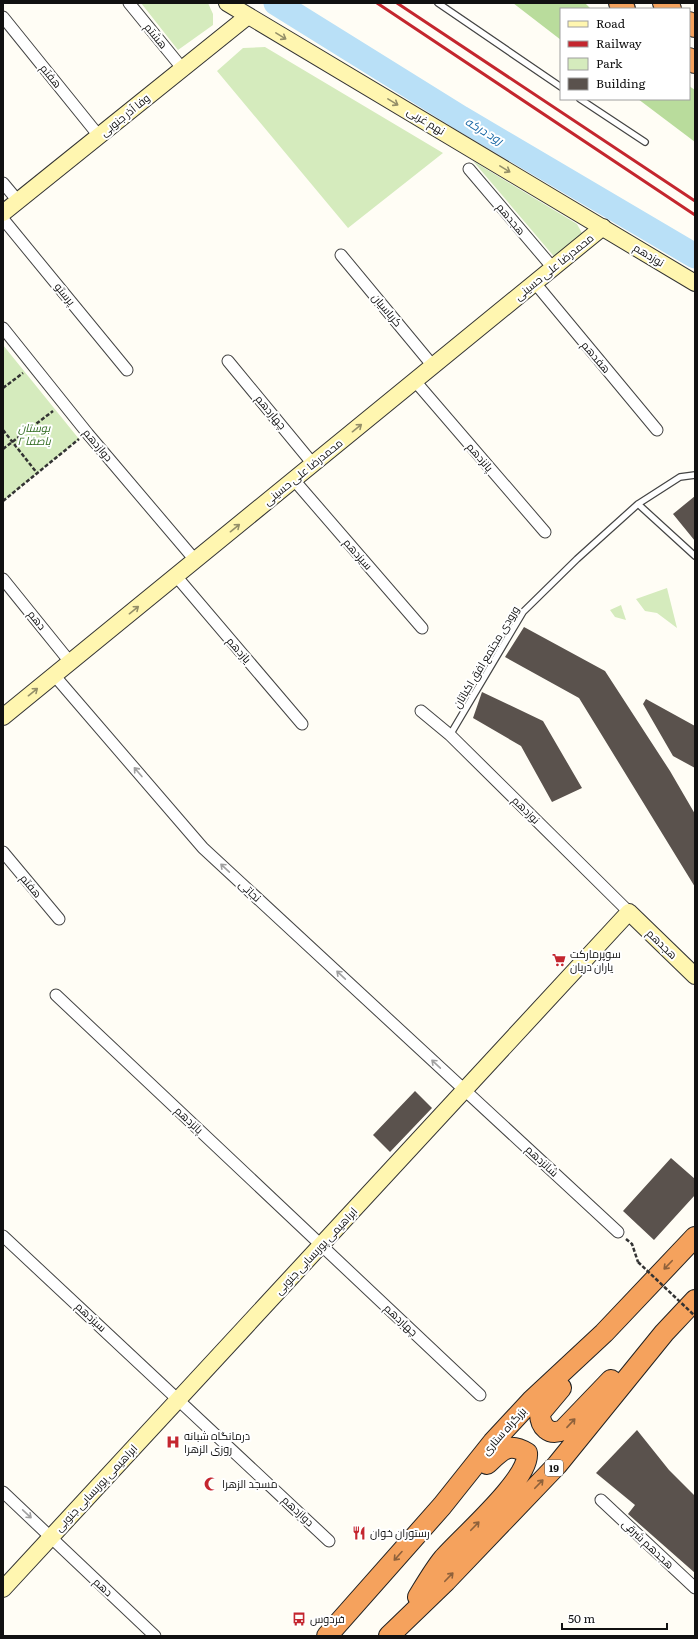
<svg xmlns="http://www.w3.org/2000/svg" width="698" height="1639" font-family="Literata,Cairo,serif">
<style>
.green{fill:#d5ebbd}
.forest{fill:#b9dc9c}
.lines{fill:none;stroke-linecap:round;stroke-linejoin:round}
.river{stroke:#b9e0f7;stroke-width:25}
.building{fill:#5a524d}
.lane-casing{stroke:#444;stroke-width:8}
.street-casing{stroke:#444;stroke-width:13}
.secondary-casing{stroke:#333;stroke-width:18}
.highway-casing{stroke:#222;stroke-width:22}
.path{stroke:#333;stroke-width:2.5;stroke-dasharray:4 2;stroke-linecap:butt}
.lane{stroke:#fff;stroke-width:5.5}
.street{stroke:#fff;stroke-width:11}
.secondary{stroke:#fff6b0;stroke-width:16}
.highway{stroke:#f5a25d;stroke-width:20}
.rail{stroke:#c4262e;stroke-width:3}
.path-bridge{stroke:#333;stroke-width:2.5;stroke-dasharray:4 2;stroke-linecap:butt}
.oneway{stroke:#948f68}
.oneway2{stroke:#a0a0a0}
.oneway3{stroke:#8e613b}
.labels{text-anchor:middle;stroke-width:4;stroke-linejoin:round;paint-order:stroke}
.shield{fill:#fff;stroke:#585858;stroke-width:1}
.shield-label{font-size:10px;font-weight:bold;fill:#111}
.street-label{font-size:11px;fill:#111;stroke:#fff}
.park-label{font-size:11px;font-style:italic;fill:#2f6b1f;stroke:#fff}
.poi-label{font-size:11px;fill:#111;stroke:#fff;text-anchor:start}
.water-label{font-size:12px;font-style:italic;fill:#1768a6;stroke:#fff}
</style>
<rect width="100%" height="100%" fill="#fffdf5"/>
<path class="green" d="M141 3H208L213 14V25L178 50Z
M265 47 443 153 348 228 217 71 243 48Z
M473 161 577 224 583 235 557 260Z
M3 345 79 439 3 501Z
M667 588 677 628 657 613 645 611 636 599Z
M621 605 626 620 615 617 610 610Z"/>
<path class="forest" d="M513 3H585L591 9H561V40Z
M689 86 695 90V142L638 99H689Z"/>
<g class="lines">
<path class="river" d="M276 3 461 118 695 256"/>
</g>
<path class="building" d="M695 496V541L673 514Z
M524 627 605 671 670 771 695 814V887L579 698 505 657Z
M482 692 543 721 582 788 552 802 521 746 473 718Z
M646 699 695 726V768L673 756 643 704Z
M415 1091 432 1108 390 1152 373 1135Z
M671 1158 695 1179V1195L654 1240 623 1211Z
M637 1430 669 1470 695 1496V1573L628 1514 635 1505 596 1473Z"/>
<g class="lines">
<g class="lane-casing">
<path id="lane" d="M438 3 561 87
M580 99 645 142
M638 504 695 556
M450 735 523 612 577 559 638 504 680 477 695 475"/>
</g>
<g class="street-casing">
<path id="street" d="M129 3 182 68
M3 17 99 136
M469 169 553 268
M3 183 18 201
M3 219 127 370
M341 255 433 366
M535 283 657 430
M3 328 88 434 195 560
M228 361 313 464
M415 381 545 532
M294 480 422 628
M176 576 302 724
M3 579 70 662
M54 675 203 848 618 1232
M421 711 450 735 629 912
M3 852 59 919
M56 995 480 1395
M3 1236 329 1541
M3 1492 155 1636
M601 1500 695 1588"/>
</g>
<g class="secondary-casing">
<path id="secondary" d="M227 3 695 283
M3 213 248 16
M3 717 603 227
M3 1589 629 912 695 976"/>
</g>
<g class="highway-casing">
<path id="highway" d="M619 3 625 9
M663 3 671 9
M689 22 695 27
M689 58 695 63
M561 1388 540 1413C540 1427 549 1436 563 1430L611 1380
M418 1597C426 1584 434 1570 443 1559 462 1537 530 1479 527 1453 508 1441 501 1451 487 1464
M327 1636 442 1506 493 1442 532 1400 604 1333 695 1237
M389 1636 446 1581 557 1465 664 1333 695 1300"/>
</g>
<path class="path" d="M3 388 23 373
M3 430 37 473
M3 449 53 411
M3 501 79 439
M626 1239 632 1244 638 1262"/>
<use href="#lane" class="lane"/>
<use href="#street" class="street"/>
<use href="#secondary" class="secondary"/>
<use href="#highway" class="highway"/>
<path class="rail" d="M377 3 695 215
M397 3 695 201"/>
<path class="path-bridge" d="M638 1262 695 1316"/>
</g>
<defs><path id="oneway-shaft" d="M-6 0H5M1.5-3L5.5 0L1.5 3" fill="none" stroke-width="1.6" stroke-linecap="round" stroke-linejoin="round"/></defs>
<g class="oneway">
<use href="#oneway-shaft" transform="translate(281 36) rotate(31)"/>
<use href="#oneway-shaft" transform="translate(393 102) rotate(31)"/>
<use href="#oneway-shaft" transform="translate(505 169) rotate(31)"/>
<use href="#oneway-shaft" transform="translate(357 428) rotate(-39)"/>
<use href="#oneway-shaft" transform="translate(235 528) rotate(-39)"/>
<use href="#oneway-shaft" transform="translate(134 610) rotate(-39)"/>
<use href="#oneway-shaft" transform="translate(33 692) rotate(-39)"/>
</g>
<g class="oneway2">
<use href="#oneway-shaft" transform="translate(138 772) rotate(-131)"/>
<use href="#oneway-shaft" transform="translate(225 868) rotate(-137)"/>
<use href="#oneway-shaft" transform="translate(341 975) rotate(-137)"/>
<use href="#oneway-shaft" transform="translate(436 1064) rotate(-137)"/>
<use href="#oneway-shaft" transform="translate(27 1514) rotate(43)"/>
</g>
<g class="oneway3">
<use href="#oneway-shaft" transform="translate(668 1265) rotate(134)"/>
<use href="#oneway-shaft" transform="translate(571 1423) rotate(-47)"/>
<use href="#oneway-shaft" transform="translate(539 1484) rotate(-46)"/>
<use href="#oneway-shaft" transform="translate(475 1526) rotate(-46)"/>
<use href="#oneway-shaft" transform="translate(398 1556) rotate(132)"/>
<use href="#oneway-shaft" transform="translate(449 1577) rotate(-46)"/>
</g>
<defs>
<g id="supermarket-bare" transform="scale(1.08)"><path d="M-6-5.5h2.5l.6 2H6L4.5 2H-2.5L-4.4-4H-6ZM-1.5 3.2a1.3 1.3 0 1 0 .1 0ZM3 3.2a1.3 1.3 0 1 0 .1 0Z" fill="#c4262e" stroke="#fff" stroke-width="2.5" paint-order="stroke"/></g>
<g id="hospital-bare" transform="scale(1.08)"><path d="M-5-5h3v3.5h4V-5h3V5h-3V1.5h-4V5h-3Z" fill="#c4262e" stroke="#fff" stroke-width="2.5" paint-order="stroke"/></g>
<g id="mosque-bare" transform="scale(1.08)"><path d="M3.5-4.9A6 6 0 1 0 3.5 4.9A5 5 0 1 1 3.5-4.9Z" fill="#c4262e" stroke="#fff" stroke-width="2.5" paint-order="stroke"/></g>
<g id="restaurant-bare" transform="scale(1.08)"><path d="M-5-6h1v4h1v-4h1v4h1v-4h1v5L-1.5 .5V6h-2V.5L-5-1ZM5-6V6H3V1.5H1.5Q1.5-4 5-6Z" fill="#c4262e" stroke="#fff" stroke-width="2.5" paint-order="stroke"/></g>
<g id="bus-bare" transform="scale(1.08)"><path d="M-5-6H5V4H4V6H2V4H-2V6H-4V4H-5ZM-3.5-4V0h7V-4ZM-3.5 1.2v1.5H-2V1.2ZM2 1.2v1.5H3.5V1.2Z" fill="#c4262e" stroke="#fff" stroke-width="2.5" paint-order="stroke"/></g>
</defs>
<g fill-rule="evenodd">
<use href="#supermarket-bare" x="559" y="960"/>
<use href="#hospital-bare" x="173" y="1442"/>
<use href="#mosque-bare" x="211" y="1484"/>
<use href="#restaurant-bare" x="359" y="1533"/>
<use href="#bus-bare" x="299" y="1619"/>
</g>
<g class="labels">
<rect class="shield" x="545" y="1460" width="18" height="16" rx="3"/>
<g class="shield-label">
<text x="554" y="1472">19</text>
</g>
<g class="street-label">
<text transform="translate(156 36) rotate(51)" y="4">هشتم</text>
<text transform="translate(51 76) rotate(51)" y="4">هفتم</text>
<text transform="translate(125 115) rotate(-39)" y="4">وفا آذر جنوبی</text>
<text transform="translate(426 121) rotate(31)" y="4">نهم غربی</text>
<text transform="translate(511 219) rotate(50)" y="4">هجدهم</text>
<text transform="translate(649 255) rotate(31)" y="4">نوزدهم</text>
<text transform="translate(554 267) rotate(-39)" y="4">محمدرضا علی حسینی</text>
<text transform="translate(65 294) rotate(51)" y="4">پرستو</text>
<text transform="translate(387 310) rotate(50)" y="4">کرباسیان</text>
<text transform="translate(596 357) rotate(50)" y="4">هفدهم</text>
<text transform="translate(271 412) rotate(50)" y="4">چهاردهم</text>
<text transform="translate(98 445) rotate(50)" y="4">دوازدهم</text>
<text transform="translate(480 457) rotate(49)" y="4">پانزدهم</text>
<text transform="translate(303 472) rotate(-39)" y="4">محمدرضا علی حسینی</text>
<text transform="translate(358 554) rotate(49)" y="4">سیزدهم</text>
<text transform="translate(37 620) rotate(51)" y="4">دهم</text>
<text transform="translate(239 650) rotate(49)" y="4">یازدهم</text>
<text transform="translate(486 657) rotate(-59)" y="4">ورودی مجتمع افق اکباتان</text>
<text transform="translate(526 810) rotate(45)" y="4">نوزدهم</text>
<text transform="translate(31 886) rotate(50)" y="4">هفتم</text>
<text transform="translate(250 891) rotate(43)" y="4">نجاتی</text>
<text transform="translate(662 944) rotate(44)" y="4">هجدهم</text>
<text transform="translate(189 1120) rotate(43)" y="4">پانزدهم</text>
<text transform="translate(542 1161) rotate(43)" y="4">شانزدهم</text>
<text transform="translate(316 1251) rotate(-47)" y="4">ابراهیمی پوربسابی جنوبی</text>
<text transform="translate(91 1317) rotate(43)" y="4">سیزدهم</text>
<text transform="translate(401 1320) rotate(43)" y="4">چهاردهم</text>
<text transform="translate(504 1431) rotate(-48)" y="4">بزرگراه ستاری</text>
<text transform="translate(96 1488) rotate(-47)" y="4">ابراهیمی پوربسابی جنوبی</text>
<text transform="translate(298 1511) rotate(43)" y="4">دوازدهم</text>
<text transform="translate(648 1544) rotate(43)" y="4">هجدهم شرقی</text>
<text transform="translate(103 1587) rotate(43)" y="4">دهم</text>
</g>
<g class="park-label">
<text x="34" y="432">بوستان<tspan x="34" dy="13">باصفا ۲</tspan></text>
</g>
<g class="poi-label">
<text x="570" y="958">سوپرمارکت<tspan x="570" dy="13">یاران دریان</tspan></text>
<text x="184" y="1440">درمانگاه شبانه<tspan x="184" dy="13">روزی الزهرا</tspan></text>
<text x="222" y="1488">مسجد الزهرا</text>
<text x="370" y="1537">رستوران خوان</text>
<text x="310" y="1623">فردوس</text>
</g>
<g class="water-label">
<text transform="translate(484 131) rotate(31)" y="4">رود درکه</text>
</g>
</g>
<rect width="698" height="1639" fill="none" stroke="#111111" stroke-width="8"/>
<rect x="560" y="8" width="130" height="92" fill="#ffffff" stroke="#a0a0a0"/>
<rect x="568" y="21" width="20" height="6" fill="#fff6b0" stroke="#a0a0a0"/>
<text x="596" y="28" font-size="12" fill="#111111">Road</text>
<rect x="568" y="41" width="20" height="6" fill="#c4262e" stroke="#a0a0a0"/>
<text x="596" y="48" font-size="12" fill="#111111">Railway</text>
<rect x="568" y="58" width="20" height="12" fill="#d5ebbd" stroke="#a0a0a0"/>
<text x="596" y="68" font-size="12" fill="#111111">Park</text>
<rect x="568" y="78" width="20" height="12" fill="#5a524d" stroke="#a0a0a0"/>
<text x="596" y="88" font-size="12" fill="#111111">Building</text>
<path d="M562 1623v6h105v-6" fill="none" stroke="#111111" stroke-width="2"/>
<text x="568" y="1623" font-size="12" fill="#111111" stroke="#ffffff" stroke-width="3" paint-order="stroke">50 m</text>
</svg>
